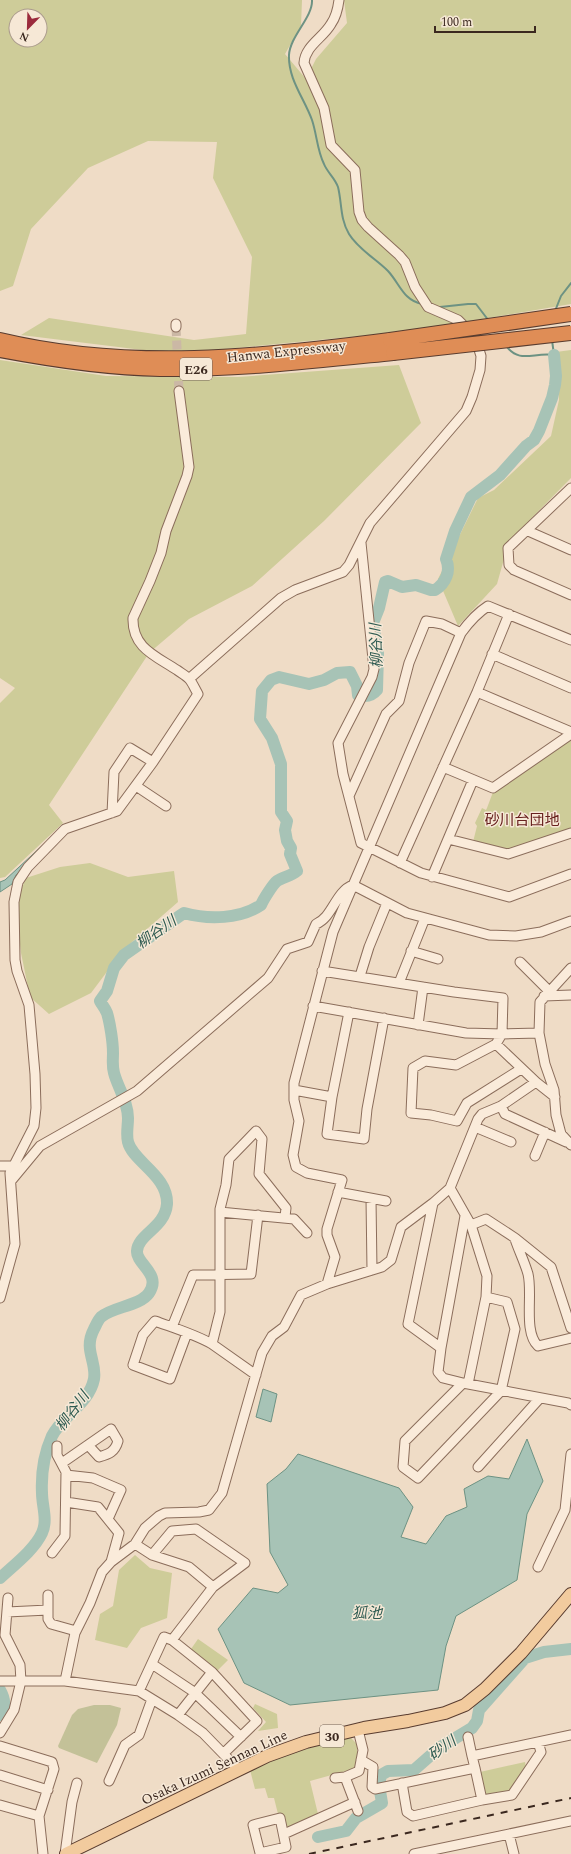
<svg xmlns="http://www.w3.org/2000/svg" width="571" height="1854" font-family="Spectral,'Noto Sans JP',serif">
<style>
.green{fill:#cecc99;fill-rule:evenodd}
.cemetery{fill:#c3c198}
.water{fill:#a7c3b6;stroke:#6d9283}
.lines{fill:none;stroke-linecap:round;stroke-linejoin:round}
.stream{stroke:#6d9283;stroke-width:2}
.river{stroke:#a7c3b6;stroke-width:12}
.minor-tunnel{stroke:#cbb8a5;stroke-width:9;stroke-dasharray:9 4.5;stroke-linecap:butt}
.minor-casing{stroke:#8b6d5b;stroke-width:11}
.major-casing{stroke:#593c2f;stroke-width:14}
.highway-casing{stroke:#593c2f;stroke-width:16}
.minor{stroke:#faebda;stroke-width:9}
.major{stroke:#f2cb9e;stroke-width:12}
.highway{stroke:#df8d56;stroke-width:14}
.rail{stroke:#3b281f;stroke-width:2;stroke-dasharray:7 7;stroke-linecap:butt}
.highway-bridge-casing{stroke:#593c2f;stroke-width:16;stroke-linecap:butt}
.highway-bridge{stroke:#df8d56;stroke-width:14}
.labels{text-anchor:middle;stroke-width:3;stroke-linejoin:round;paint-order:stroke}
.shield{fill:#f6e8d6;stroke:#736256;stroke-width:1}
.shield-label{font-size:13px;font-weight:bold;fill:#3b281f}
.street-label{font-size:14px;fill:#3b281f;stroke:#f6e8d6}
.water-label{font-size:15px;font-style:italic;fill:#2e5b51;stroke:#f6e8d6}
.neighbourhood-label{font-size:15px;fill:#68211e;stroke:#f6e8d6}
</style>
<rect width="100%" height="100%" fill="#efdcc6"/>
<path class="green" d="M0 0H302L301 26 285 54 306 79 316 59 347 23 344 0H571V304L411 331 175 354 21 335 49 318 194 340 246 334 252 257 213 178 217 142 148 141 88 168 31 229 13 286 0 291ZM16 16H40V40H16Z
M571 350V478L509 541 497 584 458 626 438 579 478 498 494 490 551 436 559 400 556 352Z
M0 360 106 376 238 377 399 365 421 423 324 521 252 586 189 619 149 653 49 805 63 823 5 877 0 878V703L15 688 0 678Z
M571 739V829L508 852 473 842 477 826 475 823 482 808 486 810 487 808 493 792 513 780Z
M90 863 128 877 174 871 178 902 124 949 91 993 49 1014 30 997 21 953 15 903 26 878 60 867Z
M135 1555 150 1568 172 1573 167 1618 141 1628 127 1648 95 1640 100 1614 113 1606 119 1570Z
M198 1639 228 1660 217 1671 191 1649Z
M255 1704 277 1714 278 1728 258 1731 266 1722 253 1708Z
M351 1738 357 1744V1768L310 1781 318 1814 286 1828 278 1814 274 1798H268L265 1788 255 1789 250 1770C283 1755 315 1745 351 1738Z
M525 1762 526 1768 510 1792 488 1796 485 1794 480 1772Z"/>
<path class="cemetery" d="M94 1705H110L121 1708 117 1725 97 1763 59 1748 58 1746 72 1715 78 1709Z"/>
<path class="water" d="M57 832 59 834 16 875 12 884 0 892V882L5 880Z
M263 1389 277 1394 271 1422 256 1417Z
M527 1439 543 1481 527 1514 517 1580 456 1616 446 1646 438 1690 290 1705 244 1683 218 1629 253 1588 278 1593 288 1585 270 1552 267 1484 286 1469 298 1454 399 1488 413 1507 401 1537 426 1544 446 1516 467 1507 464 1489 488 1476 509 1479Z"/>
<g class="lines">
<path class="stream" d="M312 0C313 17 290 36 289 55 288 79 304 98 312 120 317 135 317 150 324 164 327 172 335 178 338 187 342 203 340 219 349 234 358 249 376 259 388 271 400 284 403 300 422 304
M440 307 468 304H476L489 321
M555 311 561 296 571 283
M506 346C520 364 533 352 554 355L552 340"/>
<path class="river" d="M0 1578C14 1565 34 1550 42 1533 48 1520 42 1506 42 1493 41 1473 44 1454 52 1436 62 1416 89 1404 94 1379 97 1361 83 1350 94 1329 96 1325 98 1320 101 1317 112 1307 140 1306 149 1293 162 1274 136 1264 137 1251 138 1234 165 1228 167 1204 168 1175 133 1162 128 1142 126 1134 128 1127 128 1118 128 1102 118 1088 114 1073 112 1066 113 1060 113 1053 113 1042 110 1023 107 1013 105 1008 102 1005 100 1001L107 991 114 968 124 955 181 915 184 913C209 920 240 919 261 905 263 900 273 884 277 881 283 877 291 876 297 871L290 854 291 848 287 841 285 830 287 821 281 812V764L272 738 260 719 262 691 271 680 279 677 309 684 324 680 337 673 350 672 357 686 358 695C365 697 372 696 377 690L378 653 373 623 379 608 385 582 388 581 402 587 416 585 431 590H435C446 583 451 571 446 559L455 531 471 497 500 475 526 446 534 440 539 431 552 398 555 385 556 376 554 355
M0 1690C5 1699 6 1706 0 1715
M318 1837 346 1831 356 1818 382 1803 379 1785 381 1775 388 1771 414 1770 439 1748 472 1728 477 1721 479 1710 525 1658 544 1652 571 1649"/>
<path class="minor-tunnel" d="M176 327 179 391"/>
<g class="minor-casing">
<path id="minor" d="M176 324V327
M571 488 508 548 509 565 514 570 571 595
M528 531 571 550
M361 543 374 669 372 677 338 743 343 774 361 843 421 873 509 897 571 874
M492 654 571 688
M189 679 281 598 295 590 343 572 349 565 370 523 466 411 472 397 480 370 481 356 475 337 458 320 428 307 415 287 405 262 399 255 368 227 362 220 359 212 355 170 331 145 324 108 304 63C305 46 323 38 331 24 336 17 338 8 339 0
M477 692 571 732
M443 767 493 788 571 734
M136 786 166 806
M349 796 386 714 399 701 409 663 426 621 442 624 461 633
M112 813 114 772 130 748 153 762
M448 839 508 854 571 833
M400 863 477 692 509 614
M432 877 473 780
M353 885 407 913 489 935 516 936 541 932 571 921
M411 951 438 959
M520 962 549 991
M571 968 540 1002 539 1033 545 1064 554 1090 556 1115 561 1134 571 1145
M322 971 454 992 503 998 502 1034 496 1044 456 1065 425 1061 413 1068 411 1113 431 1115 457 1121 467 1103 521 1069
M360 976 369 947 387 903
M399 983 425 918
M544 996 571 995
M313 1006 466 1033 502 1034 539 1033
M349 1012 332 1097 327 1134 364 1139 367 1109 384 1018
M418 1025 423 987
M536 1082 555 1097
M294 1090 332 1097
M501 1106 505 1114 566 1142
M475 1127 511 1142
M535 1156 545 1132
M0 1166H12
M11 1181 40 1146 137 1091 268 978 287 949 308 942 316 924C333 917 335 892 353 885
M450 1188 471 1225 487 1276 486 1297 468 1384
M338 1192 386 1201
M371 1199 372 1270
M433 1203 408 1324 441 1348
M220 1212 294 1219 307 1233
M465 1216 441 1348 438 1372 443 1378 463 1383 568 1403 571 1405
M471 1225 486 1219 515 1238 551 1267 571 1328
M515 1239C519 1251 525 1263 528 1274 533 1294 523 1332 538 1346L571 1338
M327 1284 335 1257 327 1235V1229L342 1180 307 1173 296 1167 293 1155 299 1121 294 1100V1083L333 932 461 633C469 622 477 613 488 606L571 640
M0 1298 15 1244 10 1173 34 1126 36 1108 35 1074 29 1005 17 971 15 960 14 902 18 882 28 867 65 829 117 811 153 762 198 694C195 689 193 684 190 680 187 676 181 673 177 670 156 656 132 648 133 618L150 581 161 553 166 531 187 476 189 467 179 391
M172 1327 193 1275 251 1274 258 1215
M187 1333 170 1379 133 1365 143 1335 155 1321C174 1328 194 1334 212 1344
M256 1375 212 1344 220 1312V1209L226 1185 229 1159 256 1131 262 1139 259 1174 286 1208 285 1217
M463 1383 405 1441 403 1467 418 1478 501 1391 515 1329 507 1302 486 1297
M62 1463 111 1429 118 1441C115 1452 109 1454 99 1457L88 1445
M478 1467 540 1398
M66 1475 93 1478 121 1490 108 1519
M66 1502 98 1507 119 1533 111 1562
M135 1544 152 1555 172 1531 196 1529 245 1563 213 1587 172 1640
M52 1553 65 1536 66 1472 57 1455V1446
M152 1555 189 1567 213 1587
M538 1567 565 1510 571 1454
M48 1595V1619L51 1624 76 1631
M7 1612 48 1610
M152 1664 194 1692 241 1737
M0 1681H65L139 1691 178 1715 203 1733 239 1770
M65 1681 75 1633 90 1603 102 1572 111 1562 135 1544 145 1528 159 1516 165 1513 199 1512 209 1510 222 1493 262 1353 272 1336 284 1327 301 1295 327 1284 382 1267 391 1260 401 1227 433 1203 450 1188 478 1119 482 1114 501 1106 536 1082 496 1044
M139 1691 164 1637 172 1640 212 1672 257 1721 224 1753
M178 1715 212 1672
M0 1733 14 1710 21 1681 20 1665 5 1635 8 1598
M468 1737 472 1756
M0 1746 52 1762 54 1769 39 1816
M361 1760 373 1767 372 1787 375 1789 475 1768 472 1756 571 1735
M475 1768 482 1800 512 1795 541 1752 538 1742
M0 1775 48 1790
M345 1777 358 1811
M335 1778 345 1777 359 1771 363 1750 358 1730
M109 1781 125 1745 139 1735 152 1699
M402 1783 407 1812 413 1816 482 1800
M0 1805 39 1816 43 1854
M280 1818 286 1847 260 1853 253 1825Z
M284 1834 355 1802
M509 1834 514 1854
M65 1854 72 1802 77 1783
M414 1854 571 1821"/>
</g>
<g class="major-casing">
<path id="major" d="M66 1854 267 1756 306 1742 364 1728 408 1721 445 1713 465 1705 485 1689 521 1653 571 1594"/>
</g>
<g class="highway-casing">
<path id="highway" d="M0 340C130 371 259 357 390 340
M0 350C53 360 106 368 160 369 238 370 315 361 393 353"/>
</g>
<use href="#minor" class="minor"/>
<use href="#major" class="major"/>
<use href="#highway" class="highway"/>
<path class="rail" d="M309 1854 571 1798"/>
<g class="highway-bridge-casing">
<path id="highway-bridge" d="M390 340 571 314
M393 353 571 333"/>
</g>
<use href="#highway-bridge" class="highway-bridge"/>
</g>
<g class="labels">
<g class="shield">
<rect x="180" y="358" width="32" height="22" rx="3"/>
<rect x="320" y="1725" width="24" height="22" rx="3"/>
</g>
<g class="shield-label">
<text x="196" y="374">E26</text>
<text x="332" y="1741">30</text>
</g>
<g class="street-label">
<text transform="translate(286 351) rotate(-6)" y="5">Hanwa Expressway</text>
<text transform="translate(214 1767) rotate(-25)" y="5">Osaka Izumi Sennan Line</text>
</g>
<g class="water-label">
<text transform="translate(376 646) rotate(-92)" y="5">柳谷川</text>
<text transform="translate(156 932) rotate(-35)" y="5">柳谷川</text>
<text transform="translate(72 1411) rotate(-53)" y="5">柳谷川</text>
<text x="367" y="1618">狐池</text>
<text transform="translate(442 1748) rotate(-35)" y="5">砂川</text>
</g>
<g class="neighbourhood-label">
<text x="522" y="825">砂川台団地</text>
</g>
</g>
<g transform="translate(28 28) rotate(203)"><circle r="19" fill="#f6e8d6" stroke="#ab9b8d"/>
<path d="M0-3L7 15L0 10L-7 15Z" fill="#9b2a3c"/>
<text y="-6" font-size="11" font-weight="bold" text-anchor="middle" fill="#3b281f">N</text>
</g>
<path d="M435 26v6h100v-6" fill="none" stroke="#3b281f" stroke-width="2"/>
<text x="441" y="26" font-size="12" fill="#3b281f" stroke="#f6e8d6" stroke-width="3" paint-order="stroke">100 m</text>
</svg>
